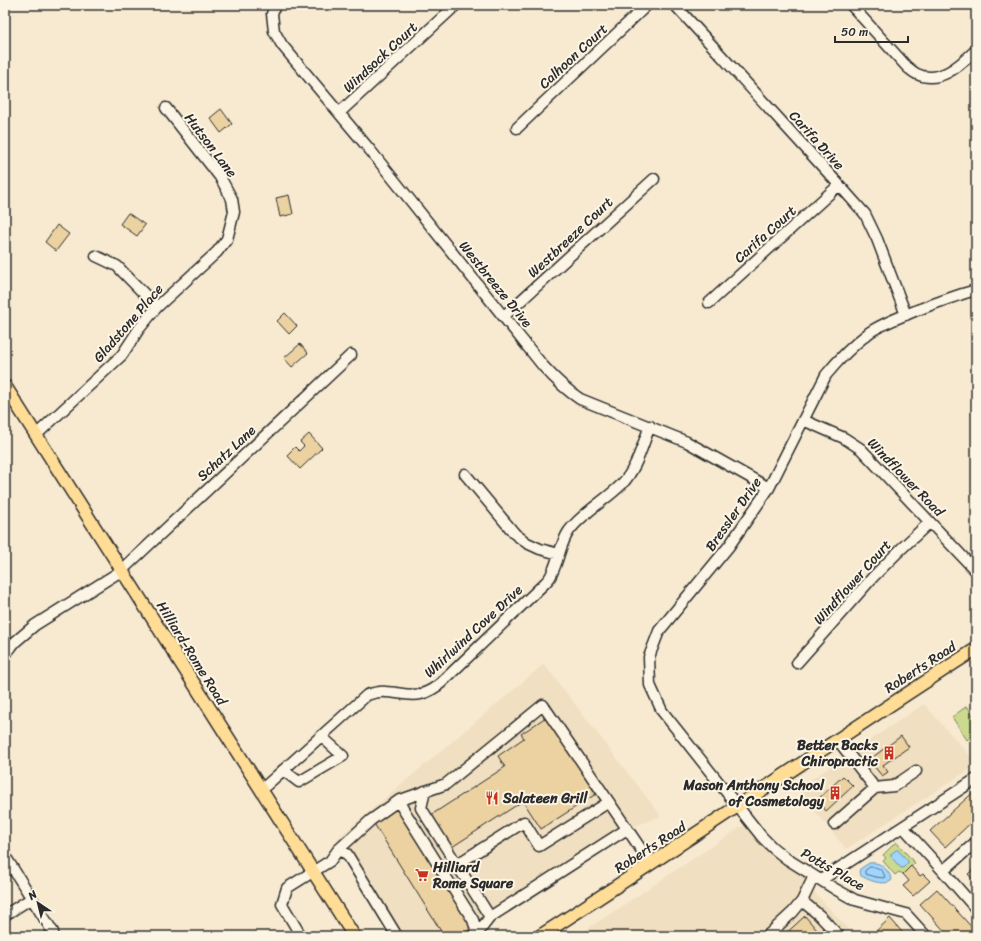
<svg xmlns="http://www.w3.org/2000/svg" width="981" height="941" font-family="Sriracha,sans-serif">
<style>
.built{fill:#f0dfc0}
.green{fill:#cbda8e;stroke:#7b825c}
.water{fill:#a0d5ff;stroke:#7191aa}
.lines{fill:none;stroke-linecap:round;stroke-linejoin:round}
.shore{stroke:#5a6f80;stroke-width:1}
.building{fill:#ecd2a1;stroke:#2b2b2b}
.minor-casing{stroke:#2b2b2b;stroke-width:13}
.major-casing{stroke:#2b2b2b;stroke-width:15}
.minor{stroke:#fcf5e5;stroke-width:10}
.major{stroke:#ffdd96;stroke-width:12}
.labels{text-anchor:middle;stroke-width:4;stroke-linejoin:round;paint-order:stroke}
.street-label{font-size:14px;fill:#2b2b2b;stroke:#fcf5e5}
.poi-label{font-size:14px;font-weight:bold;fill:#2b2b2b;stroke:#fcf5e5;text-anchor:end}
</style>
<rect width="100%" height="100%" fill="#f7ead1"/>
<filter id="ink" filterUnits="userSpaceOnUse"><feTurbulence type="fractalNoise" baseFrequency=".025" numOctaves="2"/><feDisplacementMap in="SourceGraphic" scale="8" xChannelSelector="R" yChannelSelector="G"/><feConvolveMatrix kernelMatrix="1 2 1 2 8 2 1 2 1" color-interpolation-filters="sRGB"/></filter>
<g filter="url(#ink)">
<path class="built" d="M544 664 661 816 627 829 490 917 473 936H397L347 854 338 850V838Z
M924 704 976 763V765L846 849 797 789Z
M750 821 754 827 814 876 809 887 855 936H577Z"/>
<path class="green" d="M967 706 976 720V734L967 740 952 717Z
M896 842 915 863 903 874 899 872 895 875 883 861 886 858 883 855Z"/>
<path class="water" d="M896 850H898L908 861V863L903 868H901L891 857V854Z
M869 863C881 861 887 869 892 879L891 881C883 886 867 880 860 875L859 872 860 869Z"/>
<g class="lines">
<path class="shore" d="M870 867C877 866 884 870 885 878L875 877 865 874V871Z"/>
</g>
<path class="building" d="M221 109 232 124 221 133 210 118Z
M289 195 293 214 280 217 276 198Z
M128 213 145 225 137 236 120 224Z
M57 225 69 234 56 251 45 242Z
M285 313 297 326 289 334 277 321Z
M300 344 308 353 292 367 284 358Z
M309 434 322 448 300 469 287 455 295 447 299 451 304 446 300 442Z
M546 717 596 794 541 829 523 801 452 847 431 815 505 767 498 756 524 738 521 734Z
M901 736 909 747 883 765 888 772 882 776 869 760Z
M843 776 853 786 826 811 817 800Z
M976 790V818L945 847 930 831Z
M396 807 472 928 459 936H444L373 822Z
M911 866 920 876 923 874 930 881 913 896 903 886 909 881 903 874Z
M976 867V883L968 874Z
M937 889 976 932V936H949L920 904Z
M805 916 822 936H783Z
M890 918 902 932 906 936H875L873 934Z"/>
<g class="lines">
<g class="minor-casing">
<path id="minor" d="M275 5 272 14 274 31 282 45 370 150 543 366C555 379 566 390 580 399L687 442 769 488
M675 5 832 177 865 214 877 239 906 315
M851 5 907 67C910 69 914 73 917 74 940 85 961 64 976 50
M339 113 456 5
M517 128 647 5
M96 256 117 266 157 307
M709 303 839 185
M504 316 654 179
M803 420 844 438 861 449 976 571
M36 435 122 355 139 329 157 307 217 252 227 239 234 212 232 199 220 177 166 108
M465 474 515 534 527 543 540 549 559 554
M5 655 15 642 35 625 121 571 351 355
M797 663 873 577 901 549 930 522
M837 739 875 788
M283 770 299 782 343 756 321 736
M261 790 367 695C373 693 379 691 386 692 397 692 409 697 421 694 429 692 435 688 441 683L545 583C548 580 551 577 552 573 559 559 560 544 569 531 583 512 605 501 622 484 637 468 642 446 650 426
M425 791 421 808 490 917
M398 801 473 920 478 936
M834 824 875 788 894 786 916 771
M903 827 943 871 976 909
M338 850 347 854 397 936
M5 856 53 932
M456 865 524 822 539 846 609 802
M943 871 976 842
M821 880 976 779
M802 901 819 915 839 936
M5 915 32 898
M301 936 282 904 287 888 330 861 338 850 371 820 398 801 446 784 543 705 651 864
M473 936 477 934 490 917 627 829
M767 936 793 912 802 901 814 876
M926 936 906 914 855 900 835 889 787 859 773 848 762 837 662 711 650 685 649 657 659 631 729 546 769 488 826 375C839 359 853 345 870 332 885 322 903 316 920 309 939 302 957 295 976 290"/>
</g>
<g class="major-casing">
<path id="major" d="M5 386 354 936
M540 936C686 842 830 743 976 649"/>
</g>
<use href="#minor" class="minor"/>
<use href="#major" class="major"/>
</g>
</g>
<defs>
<g id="building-bare" transform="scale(1.08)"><path d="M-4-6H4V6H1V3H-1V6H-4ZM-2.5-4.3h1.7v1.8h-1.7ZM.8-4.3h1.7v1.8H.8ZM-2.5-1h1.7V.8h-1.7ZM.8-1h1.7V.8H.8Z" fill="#c8321e" stroke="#fcf5e5" stroke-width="2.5" paint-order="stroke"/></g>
<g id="restaurant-bare" transform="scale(1.08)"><path d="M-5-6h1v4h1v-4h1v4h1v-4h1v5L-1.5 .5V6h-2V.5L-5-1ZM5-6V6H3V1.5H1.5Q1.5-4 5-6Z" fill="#c8321e" stroke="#fcf5e5" stroke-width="2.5" paint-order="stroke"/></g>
<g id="supermarket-bare" transform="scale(1.08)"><path d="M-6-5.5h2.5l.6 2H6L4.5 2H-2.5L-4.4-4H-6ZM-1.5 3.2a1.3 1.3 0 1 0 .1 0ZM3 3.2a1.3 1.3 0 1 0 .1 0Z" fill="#c8321e" stroke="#fcf5e5" stroke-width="2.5" paint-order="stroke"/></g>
</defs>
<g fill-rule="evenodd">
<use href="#building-bare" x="889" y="753"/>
<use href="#building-bare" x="835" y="793"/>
<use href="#restaurant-bare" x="492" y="798"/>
<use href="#supermarket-bare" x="422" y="875"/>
</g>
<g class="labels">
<g class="street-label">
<text transform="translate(573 56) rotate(-43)" y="5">Calhoon Court</text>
<text transform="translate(380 57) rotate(-43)" y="5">Windsock Court</text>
<text transform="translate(817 140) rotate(48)" y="5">Carifa Drive</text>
<text transform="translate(211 145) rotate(53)" y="5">Hutson Lane</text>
<text transform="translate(765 234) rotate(-42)" y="5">Carifa Court</text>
<text transform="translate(570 237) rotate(-43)" y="5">Westbreeze Court</text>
<text transform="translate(496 284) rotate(51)" y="5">Westbreeze Drive</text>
<text transform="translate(128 323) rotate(-49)" y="5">Gladstone Place</text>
<text transform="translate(226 453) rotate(-43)" y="5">Schatz Lane</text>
<text transform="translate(906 477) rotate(46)" y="5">Windflower Road</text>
<text transform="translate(733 514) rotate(-55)" y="5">Bressler Drive</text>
<text transform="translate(852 582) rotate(-48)" y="5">Windflower Court</text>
<text transform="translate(473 631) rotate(-43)" y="5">Whirlwind Cove Drive</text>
<text transform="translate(192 653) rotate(58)" y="5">Hilliard-Rome Road</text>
<text transform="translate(920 667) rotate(-33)" y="5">Roberts Road</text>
<text transform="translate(650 847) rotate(-33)" y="5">Roberts Road</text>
<text transform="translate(833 869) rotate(30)" y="5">Potts Place</text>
</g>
<g class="poi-label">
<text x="878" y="750">Better Backs<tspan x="878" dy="16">Chiropractic</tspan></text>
<text x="824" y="790">Mason Anthony School<tspan x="824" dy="16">of Cosmetology</tspan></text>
<text x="503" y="803" text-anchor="start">Salateen Grill</text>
<text x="433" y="872" text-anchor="start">Hilliard<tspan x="433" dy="16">Rome Square</tspan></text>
</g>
</g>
<rect width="981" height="941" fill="none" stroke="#fcf5e5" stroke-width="20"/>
<rect x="10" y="10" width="961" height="921" fill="none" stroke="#2b2b2b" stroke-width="1.5" filter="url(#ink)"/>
<g transform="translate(38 903) rotate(325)" stroke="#fcf5e5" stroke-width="3" paint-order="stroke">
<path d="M0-3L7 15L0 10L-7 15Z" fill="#2b2b2b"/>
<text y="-6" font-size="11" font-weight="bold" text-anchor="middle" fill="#2b2b2b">N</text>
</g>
<path d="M835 36v6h73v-6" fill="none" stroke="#2b2b2b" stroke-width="2"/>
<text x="841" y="36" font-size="12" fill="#2b2b2b" stroke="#fcf5e5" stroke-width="3" paint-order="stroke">50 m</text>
</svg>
